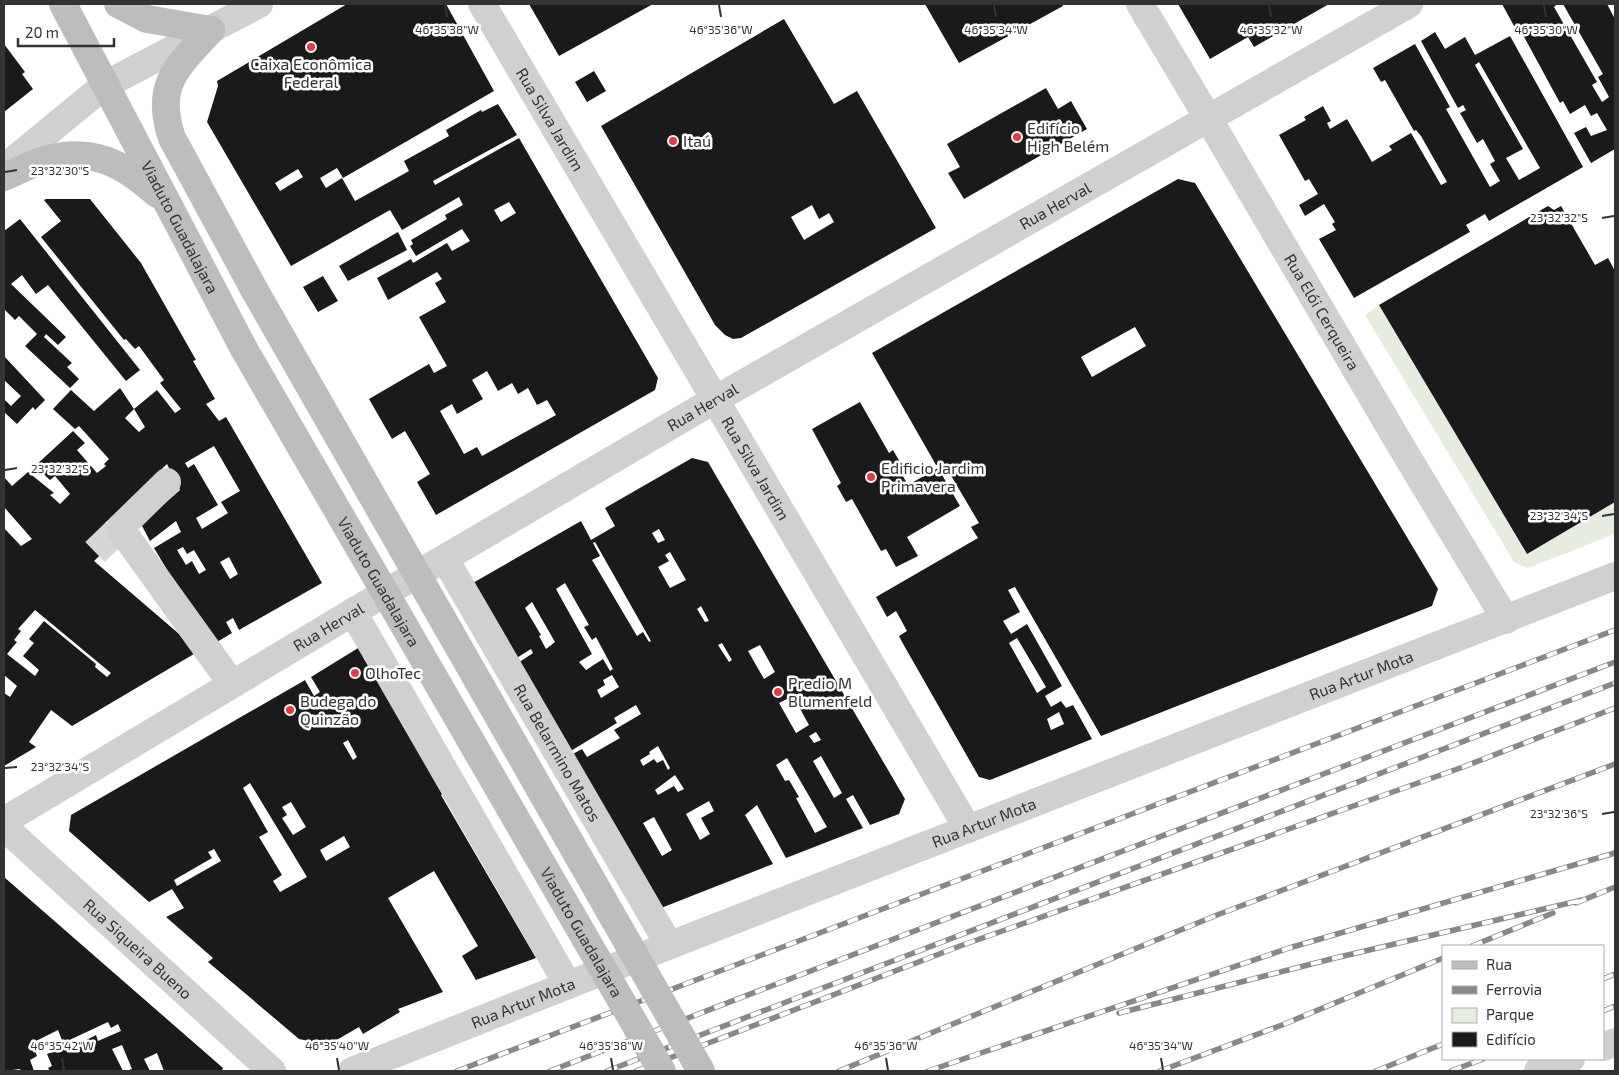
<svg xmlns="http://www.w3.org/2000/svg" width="1619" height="1075" font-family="'Exo 2',sans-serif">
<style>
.green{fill:#e6ecdf}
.building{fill:#1a1a1a;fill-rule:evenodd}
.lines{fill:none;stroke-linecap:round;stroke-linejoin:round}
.minor-tunnel{stroke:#d6d6d6;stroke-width:28;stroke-dasharray:28 14;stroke-linecap:butt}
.minor{stroke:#d0d0d0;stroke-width:28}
.tertiary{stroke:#d0d0d0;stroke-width:28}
.secondary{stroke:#bdbdbd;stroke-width:28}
.rail-casing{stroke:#888;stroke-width:5.5}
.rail{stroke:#fff;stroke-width:4;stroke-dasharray:11;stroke-linecap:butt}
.secondary-bridge{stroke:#bdbdbd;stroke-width:28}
.ticks{fill:none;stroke:#333;stroke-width:2}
.poi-dot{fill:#e63946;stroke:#fff;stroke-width:2}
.labels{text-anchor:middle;stroke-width:5;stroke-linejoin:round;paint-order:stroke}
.poi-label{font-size:16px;fill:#333;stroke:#fff;text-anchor:start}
.street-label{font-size:16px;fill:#333;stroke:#fff}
.ticks-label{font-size:12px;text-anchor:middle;fill:#333;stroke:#fff;stroke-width:5;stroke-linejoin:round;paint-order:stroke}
</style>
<rect width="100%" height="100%" fill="#fff"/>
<path class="green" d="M1379 305 1527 554 1615 502V534L1528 568 1514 562 1365 315Z"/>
<path class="building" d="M347 4H446L494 91 343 178 337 168 320 178 326 188 342 178 355 201 409 171 404 161 449 136 446 130 481 110 482 112 498 104 517 135 433 181 435 185 519 138 658 378 655 390 436 515 417 482 430 474 405 431 392 439 369 399 429 364 434 373 447 366 419 317 446 302 435 283 442 279 437 272 388 300 377 278 411 259 413 263 447 243 452 251 470 241 462 229 416 256 410 246 413 244 411 240 447 219 445 215 463 205 459 197 402 230 390 210 291 266 207 122 218 86 217 81ZM298 169 303 177 280 191 275 183ZM509 202 516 213 501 222 494 210ZM487 371 498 391 512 383 518 394 528 388 537 405 547 400 556 415 482 456 477 447 464 454 440 411 452 404 457 414 483 399 472 380Z
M529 4H653L559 56Z
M925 4H1062L1063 6 959 63Z
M1178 4H1329L1254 47 1248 37 1210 59Z
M1502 4H1557L1554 7 1597 82 1592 85 1602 102 1609 97 1598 77 1603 74 1563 4H1607L1615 19V149L1591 163 1574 133 1586 127 1591 136 1607 130 1597 113 1591 116 1585 105 1570 114 1563 101 1560 103 1522 33 1519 35Z
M784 19 834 104 857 91 936 228 741 338 733 339 725 335 715 325 601 126ZM812 205 819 219 829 213 834 222 804 240 791 217Z
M1435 32 1445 49 1465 37 1475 55 1510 36 1583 167 1489 221 1485 214 1466 225 1470 232 1354 298 1319 239 1336 230 1332 224 1335 222 1324 204 1305 216 1299 205 1318 194 1309 179 1305 181 1279 135 1306 120 1304 117 1323 106 1331 121 1327 123 1330 129 1347 119 1372 162 1392 150 1389 146 1411 133 1441 185 1447 182 1421 136 1416 130 1414 131 1385 80 1381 82 1373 68 1415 44 1450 107 1446 109 1490 187 1500 181 1490 164 1495 161 1483 139 1477 143 1460 113 1466 110 1463 105 1458 108 1421 41ZM1479 62 1540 168 1519 180 1506 158 1523 149 1475 65Z
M4 44 25 72 22 74 33 89 4 112Z
M594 71 606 91 587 102 575 82Z
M1046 88 1058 109 1071 101 1087 129 964 199 948 173 960 167 947 144Z
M1178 179 1195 183 1438 589 1432 606 1101 736 1015 587 1008 590 1020 612 1003 621 1011 634 1027 624 1062 686 1045 696 1051 707 1061 701 1066 708 1073 705 1092 739 990 780 979 777 902 642 899 636 907 631 896 611 887 617 876 597 978 538 971 527 979 523 943 462 936 465 872 353ZM1135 327 1146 346 1092 377 1081 357ZM1017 638 1046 687 1037 693 1009 643ZM1059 712 1064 724 1051 730 1047 719Z
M46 199H90L141 263 196 360 193 361 215 399 206 404 219 421 226 417 322 583 239 630 233 618 226 622 232 633 212 645 154 548 181 532 176 521 150 541 141 524 180 490 167 464 105 523 120 536 94 561 199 651 72 726 51 710 29 742 36 747 4 766V693L10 697 17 686 4 675V528L21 546 32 539 4 507V477L12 486 28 472 54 493 50 495 60 504 70 494 55 476 50 480 35 466 73 431 85 443 77 450 97 473 106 466 104 464 109 459 79 426 75 429 53 409 71 390 94 411 120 388 134 409 125 418 139 432 145 427 134 409 157 390 175 413 181 409 160 383 164 380 139 346 135 349 126 339 124 340 41 237 61 221 44 200ZM214 446 240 491 221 502 228 513 202 529 196 518 218 505 194 464 188 468 185 463ZM183 547 187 554 194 550 206 570 199 574 192 561 186 565 177 550ZM229 557 238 574 230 579 220 562ZM35 610 111 673 107 677 95 667 96 664 44 621 29 639 34 643 23 656 39 670 35 676 7 654 17 642 14 640 21 631 18 629Z
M1548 206 1554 210 1561 206 1595 265 1608 258 1615 271V502L1527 554 1379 305Z
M20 219 140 370 126 381 48 285 36 294 22 275 11 284 66 337 58 345 46 334 44 337 72 363 67 367 79 379 70 388 25 346 37 334 19 316 15 320 4 309V231Z
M398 232 407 250 348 281 339 266Z
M323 276 338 301 318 312 303 287Z
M4 356 45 400 35 410 33 407 17 424 4 412V399L11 406 21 396 4 380Z
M860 402 889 453 893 450 904 469 900 471 908 485 938 468 960 506 907 537 918 556 896 567 886 549 881 551 852 499 846 502 837 486 841 483 812 429Z
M692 458 708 462 905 799 899 814 870 825 853 795 846 799 863 828 786 858 757 805 745 815 773 864 656 910 571 755 582 749 587 757 620 738 614 730 641 714 636 705 614 718 617 723 569 752 518 663 533 653 531 649 515 659 471 584 581 521 591 540 615 526 605 508ZM659 529 665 540 658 543 652 533ZM595 542 651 641 649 642 643 632 637 636 592 560 600 556 593 543ZM670 552 686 580 670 588 658 567 669 561 665 555ZM565 583 589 625 584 627 592 640 596 637 613 669 610 671 603 659 586 670 579 662 592 654 556 589ZM532 602 555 642 546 649 539 636 541 635 525 608ZM701 606 709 621 705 622 697 609ZM722 643 732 660 729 662 718 645ZM760 645 775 672 764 679 748 651ZM612 675 619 687 601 698 597 690 605 685 603 680ZM793 696 809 725 796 733 779 703ZM816 732 821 740 814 743 809 736ZM658 746 670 768 668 770 663 760 657 763 654 759 643 766 640 760 650 754 649 752ZM821 756 842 793 834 798 813 761ZM787 758 827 827 815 833 796 798 799 797 789 780 785 781 776 765ZM675 775 684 789 678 792 674 786 658 795 655 790ZM709 801 714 811 701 818 710 834 700 840 686 814ZM654 817 672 850 662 856 643 823Z
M363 645 447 791 441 795 536 958 476 980 462 956 478 946 434 871 388 898 443 992 398 1009 400 1012 363 1034 359 1027 328 1045 299 1039 208 962 213 958 166 917 184 908 172 889 149 902 69 831 71 815 300 683 305 680 314 696 320 692 311 677ZM348 740 357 757 353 760 343 743ZM250 783 307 877 280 892 273 881 282 875 259 837 268 832 243 788ZM291 802 306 827 293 835 282 818 287 815 282 807ZM344 836 350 847 326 861 320 850ZM214 849 221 861 177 886 174 880 212 858 208 852Z
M4 877 223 1068 222 1071H164L157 1053 144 1059 150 1071H126L132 1069 122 1045 112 1049 123 1071H50L48 1068 52 1066 47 1054 66 1047 67 1050 96 1035 98 1041 121 1031 118 1024 111 1028 108 1022 63 1043 58 1030 32 1043 37 1056 30 1060 34 1071H21L20 1069 4 1071Z"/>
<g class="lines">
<path class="minor-tunnel" d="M95 552 120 528"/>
<g class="minor">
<path id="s1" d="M1208 118 1408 458 1506 620"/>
<path d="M167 482 120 528 232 684"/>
<path id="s2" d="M445 559 669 945"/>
<path d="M353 612 568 985"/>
<path id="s3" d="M4 827 272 1071"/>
</g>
<g class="tertiary">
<path id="s4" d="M482 4 968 829"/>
<path d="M1140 4 1208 118"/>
<path d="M4 168 105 85 259 4"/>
<path id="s5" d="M4 821 353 612 716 399 1409 4"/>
<path d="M1603 1047 1615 1042"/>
<path id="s6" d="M352 1071 568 985 1615 576"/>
<path d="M1538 1071 1571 1059"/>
</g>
<g class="secondary">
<path id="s7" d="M63 4 244 349"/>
<path d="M118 4 147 19 211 30"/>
<path d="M211 30C177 67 154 85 172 138L255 291"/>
<path d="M4 177C18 171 33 163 47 159 93 147 124 164 157 194"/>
</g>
<g class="rail-casing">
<path id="rail" d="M1576 903 1615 887
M1472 946 1553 913
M1603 979 1615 974
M1603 1011 1615 1006
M1119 1013 1335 958 1582 900
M457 1071 1615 630
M550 1071 1615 662
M607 1071 1615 683
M636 1071 960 946 1463 767 1615 708
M839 1071 1217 915 1615 764
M928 1071 1289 948 1615 853
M1160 1071 1282 1025 1443 958
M1376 1071 1443 1044
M1451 1071 1483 1059"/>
</g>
<use href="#rail" class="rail"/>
<g class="secondary-bridge">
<path d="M255 291 701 1071"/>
<path id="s8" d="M244 349 662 1071"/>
</g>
</g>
<path class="ticks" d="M445 5 447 17M719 5 721 17M994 5 996 17M1269 5 1271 17M1544 5 1546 17M5 172 17 170M1602 218 1614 216M5 470 17 468M1602 516 1614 514M5 768 17 767M1602 814 1614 812M62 1058 64 1070M337 1058 339 1070M611 1058 613 1070M886 1058 888 1070M1161 1058 1163 1070"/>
<g class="poi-dot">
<circle cx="311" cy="47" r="5"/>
<circle cx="1017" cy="137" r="5"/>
<circle cx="673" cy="141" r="5"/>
<circle cx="871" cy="477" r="5"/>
<circle cx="355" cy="673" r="5"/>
<circle cx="778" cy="692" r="5"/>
<circle cx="290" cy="710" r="5"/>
</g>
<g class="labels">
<g class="poi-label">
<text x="311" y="70" text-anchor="middle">Caixa Econômica<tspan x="311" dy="18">Federal</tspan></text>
<text x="1027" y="134">Edifício<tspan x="1027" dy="18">High Belém</tspan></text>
<text x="683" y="147">Itaú</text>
<text x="881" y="474">Edificio Jardim<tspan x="881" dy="18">Primavera</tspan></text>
<text x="365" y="679">OlhoTec</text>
<text x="788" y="689">Predio M<tspan x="788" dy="18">Blumenfeld</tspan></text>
<text x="300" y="707">Budega do<tspan x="300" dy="18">Quinzão</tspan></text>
</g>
<g class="street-label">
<text dy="6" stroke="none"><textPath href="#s4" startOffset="134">Rua Silva Jardim</textPath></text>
<text dy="6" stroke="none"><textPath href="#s5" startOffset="1218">Rua Herval</textPath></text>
<text dy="6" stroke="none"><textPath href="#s7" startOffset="252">Viaduto Guadalajara</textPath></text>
<text dy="6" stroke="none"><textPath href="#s1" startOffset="225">Rua Elói Cerqueira</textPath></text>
<text dy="6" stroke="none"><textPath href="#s5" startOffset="812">Rua Herval</textPath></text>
<text dy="6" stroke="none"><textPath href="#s4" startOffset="539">Rua Silva Jardim</textPath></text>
<text dy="6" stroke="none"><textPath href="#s8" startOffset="269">Viaduto Guadalajara</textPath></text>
<text dy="6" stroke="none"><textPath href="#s5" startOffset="378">Rua Herval</textPath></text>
<text dy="6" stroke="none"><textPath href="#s6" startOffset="1084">Rua Artur Mota</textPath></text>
<text dy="6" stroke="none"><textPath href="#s2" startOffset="224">Rua Belarmino Matos</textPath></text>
<text dy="6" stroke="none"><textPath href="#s6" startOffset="679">Rua Artur Mota</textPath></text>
<text dy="6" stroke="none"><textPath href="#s8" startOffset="674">Viaduto Guadalajara</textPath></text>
<text dy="6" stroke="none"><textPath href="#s3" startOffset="181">Rua Siqueira Bueno</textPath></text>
<text dy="6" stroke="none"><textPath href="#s6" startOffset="184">Rua Artur Mota</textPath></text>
</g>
</g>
<g class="ticks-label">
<text x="447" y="34">46°35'38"W</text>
<text x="721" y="34">46°35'36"W</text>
<text x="996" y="34">46°35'34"W</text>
<text x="1271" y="34">46°35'32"W</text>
<text x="1546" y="34">46°35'30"W</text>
<text x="60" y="175">23°32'30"S</text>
<text x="1559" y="222">23°32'32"S</text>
<text x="60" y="473">23°32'32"S</text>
<text x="1559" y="520">23°32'34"S</text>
<text x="60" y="771">23°32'34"S</text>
<text x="1559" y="818">23°32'36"S</text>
<text x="62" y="1050">46°35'42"W</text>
<text x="337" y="1050">46°35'40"W</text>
<text x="611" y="1050">46°35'38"W</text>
<text x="886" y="1050">46°35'36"W</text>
<text x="1161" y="1050">46°35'34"W</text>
</g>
<rect width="1619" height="1075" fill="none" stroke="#333333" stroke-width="10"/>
<rect x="1442" y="945" width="162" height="115" fill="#ffffff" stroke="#adadad"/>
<rect x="1452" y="961" width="25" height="8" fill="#bdbdbd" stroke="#adadad"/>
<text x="1486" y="970" font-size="15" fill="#333333">Rua</text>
<rect x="1452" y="986" width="25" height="8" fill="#888888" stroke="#adadad"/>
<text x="1486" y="995" font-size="15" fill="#333333">Ferrovia</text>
<rect x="1452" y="1008" width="25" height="15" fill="#e6ecdf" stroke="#adadad"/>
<text x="1486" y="1020" font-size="15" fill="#333333">Parque</text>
<rect x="1452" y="1032" width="25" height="15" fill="#1a1a1a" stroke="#adadad"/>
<text x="1486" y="1045" font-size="15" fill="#333333">Edifício</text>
<path d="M18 38v8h96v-8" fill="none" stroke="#333333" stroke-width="2.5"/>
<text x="25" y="38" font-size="15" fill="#333333" stroke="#ffffff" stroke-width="4" paint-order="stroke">20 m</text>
</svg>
